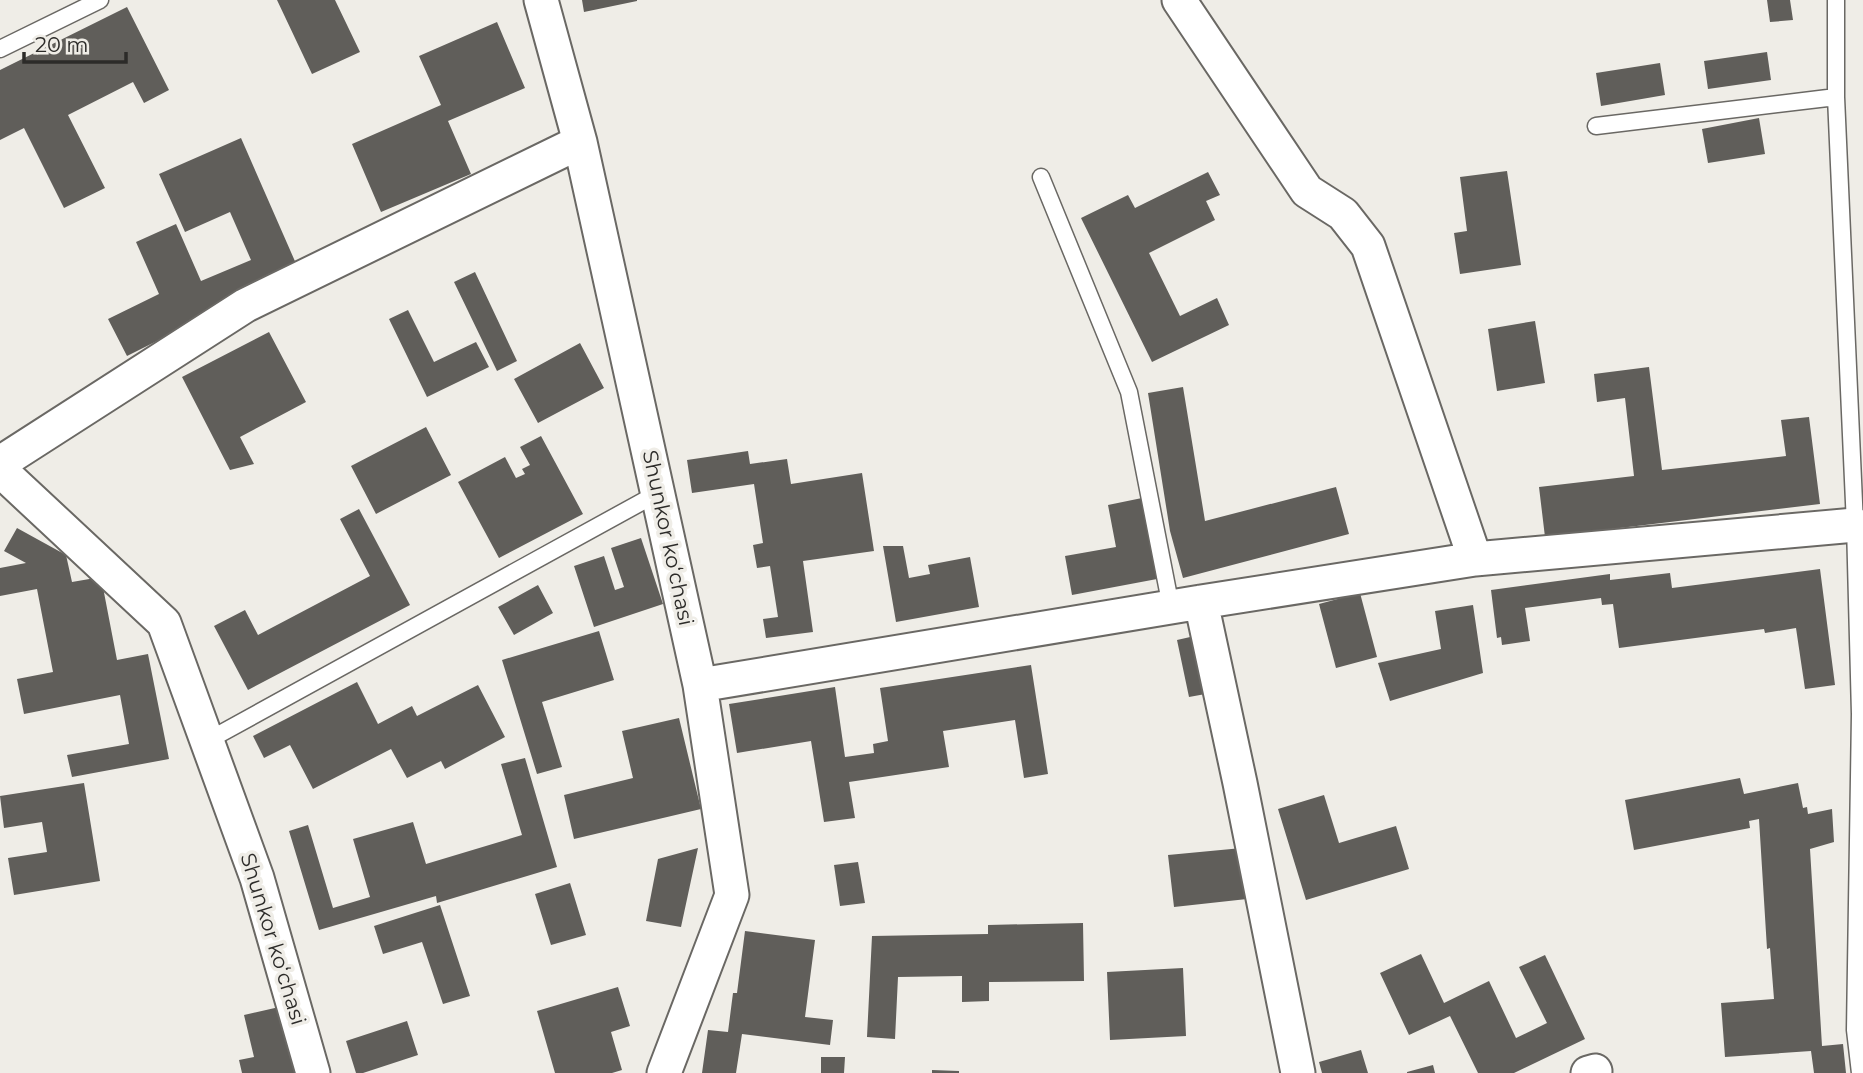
<svg xmlns="http://www.w3.org/2000/svg" width="1863" height="1073" font-family="Montserrat,sans-serif">
<style>
.building{fill:#605e5a}
.lines{fill:none;stroke-linecap:round;stroke-linejoin:round}
.lane-casing{stroke:#6a6864;stroke-width:19}
.street-casing{stroke:#6a6864;stroke-width:37}
.lane{stroke:#fff;stroke-width:16}
.street{stroke:#fff;stroke-width:33}
.labels{text-anchor:middle;stroke-width:7;stroke-linejoin:round;paint-order:stroke}
.street-label{font-size:21px;fill:#2c2b29;stroke:#efede7}
</style>
<rect width="100%" height="100%" fill="#efede7"/>
<path class="building" d="M277 0H335L360 52 312 74Z
M582 0H637V1L584 12Z
M1767 0H1790L1793 20 1770 22Z
M127 7 169 90 144 103 133 82 68 115 105 188 64 208 24 128 0 140V70Z
M497 22 525 88 448 121 471 174 381 212 352 144 441 105 419 56Z
M1767 52 1771 80 1708 89 1704 61Z
M1660 63 1665 95 1601 106 1596 73Z
M1759 118 1765 154 1708 163 1702 129Z
M241 138 301 275 215 312 127 356 108 319 159 294 136 242 176 224 201 281 251 260 230 212 185 232 159 174Z
M1507 171 1521 265 1460 274 1454 233 1467 231 1460 177Z
M1208 172 1220 195 1206 201 1215 220 1149 253 1180 316 1217 298 1229 325 1152 362 1081 218 1128 195 1135 208Z
M475 272 517 361 497 371 454 282Z
M408 310 434 362 476 342 489 367 427 397 389 319Z
M1535 321 1545 383 1497 391 1488 329Z
M269 332 306 402 240 437 254 464 230 470 182 377Z
M580 343 604 388 538 423 514 379Z
M1649 367 1662 470 1786 456 1781 420 1809 417 1820 504 1545 537 1539 487 1634 476 1625 398 1597 402 1594 374Z
M1183 387 1205 521 1336 487 1349 534 1183 578 1170 531 1148 393Z
M426 427 451 475 376 514 351 466Z
M541 436 583 514 499 558 458 482 505 457 516 478 525 474 522 469 530 465 520 447Z
M748 451 750 464 787 459 791 484 862 473 874 551 803 561 813 632 766 638 763 619 778 617 770 566 757 568 753 545 763 543 754 484 692 493 687 460Z
M1142 498 1157 579 1072 595 1065 556 1116 547 1108 505Z
M359 509 410 605 248 690 214 626 245 610 258 635 370 576 340 519Z
M17 528 66 555 72 582 101 577 117 660 148 654 169 759 72 777 67 755 129 744 120 695 24 714 17 679 53 672 37 589 0 596V568L26 563 4 551Z
M641 538 663 604 594 627 574 566 604 556 615 590 624 587 611 548Z
M883 546H903L909 578 930 574 928 565 970 557 979 607 896 622Z
M1820 569 1835 685 1805 689 1796 628 1765 633 1764 629 1619 648 1613 604 1602 605 1601 598 1525 608 1530 641 1502 645 1501 637 1497 638 1491 590 1610 574V580L1670 573 1672 588Z
M538 585 553 613 514 635 498 607Z
M1360 593 1377 657 1336 668 1319 604Z
M1473 605 1483 673 1390 701 1378 663 1441 649 1435 611Z
M599 631 614 680 542 702 562 767 537 774 502 660Z
M1199 635 1211 693 1189 697 1177 640Z
M1031 665 1048 774 1024 778 1015 720 943 731 949 767 849 782 855 818 824 822 811 741 737 753 729 704 835 687 845 757 874 753 873 744 888 741 880 688Z
M357 682 378 724 412 706 417 716 478 685 505 737 445 769 441 761 407 778 391 749 313 789 290 745 264 758 253 736Z
M679 718 701 809 574 839 564 795 633 778 622 731Z
M525 758 557 867 437 903 436 896 319 930 289 831 308 825 333 908 370 897 353 839 413 822 426 864 522 835 501 764Z
M1740 778 1744 794 1798 783 1803 808 1807 807 1808 814 1832 809 1834 842 1810 849 1822 1046 1843 1044 1846 1073H1814L1811 1051 1725 1057 1721 1003 1774 999 1770 948 1767 949 1759 819 1749 821 1750 828 1634 850 1625 800Z
M84 783 100 881 14 895 8 858 47 852 42 822 4 828 0 796Z
M1324 795 1339 843 1396 826 1409 869 1306 900 1278 809Z
M698 848 681 927 646 921 658 859Z
M1242 848 1247 899 1174 907 1168 855Z
M858 862 865 903 840 906 834 865Z
M570 883 586 935 551 945 535 894Z
M440 905 470 996 443 1004 422 942 383 954 374 926Z
M1083 923 1084 981 989 982V1001L962 1002V976L898 977 895 1039 867 1037 872 936 988 934V925Z
M745 931 815 940 805 1017 833 1020 830 1045 742 1034 736 1073H702L708 1030 728 1032 733 993H737Z
M1421 954 1444 1003 1489 981 1516 1038 1547 1023 1519 967 1545 955 1585 1039 1514 1073H1478L1450 1016 1409 1035 1380 973Z
M1183 968 1186 1036 1110 1040 1107 972Z
M618 987 630 1026 611 1032 622 1070 612 1073H555L537 1011Z
M288 1005 303 1073H242L239 1060 254 1057 244 1015Z
M407 1021 418 1055 363 1073H356L346 1041Z
M1361 1050 1368 1073H1322L1319 1062Z
M821 1057H845L844 1073H821Z
M1433 1065 1435 1073H1407V1072Z
M932 1070 959 1071V1073H932Z"/>
<g class="lines">
<g class="lane-casing">
<path id="lane" d="M1836 0V97L1855 525 1860 714 1855 1030 1860 1073
M0 49 100 0
M1596 126 1836 97
M1041 177 1129 392 1171 607
M207 741 658 493"/>
</g>
<g class="street-casing">
<path id="street" d="M541 0 580 142 700 685 732 895 664 1073
M1179 0 1307 191 1343 214 1368 246 1475 559
M0 463 246 305 580 142
M0 470 164 623 257 878 313 1073
M700 685 1201 602
M1298 1073 1240 783 1201 602 1475 559 1855 525
M1588 1073 1595 1071"/>
</g>
<use href="#lane" class="lane"/>
<use href="#street" class="street"/>
</g>
<g class="labels">
<g class="street-label">
<text transform="translate(668 538) rotate(78)" y="7">Shunkor koʻchasi</text>
<text transform="translate(273 939) rotate(73)" y="7">Shunkor koʻchasi</text>
</g>
</g>
<path d="M24 52v10h102v-10" fill="none" stroke="#2c2b29" stroke-width="3.5"/>
<text x="35" y="52" font-size="21" fill="#2c2b29" stroke="#efede7" stroke-width="5" paint-order="stroke">20 m</text>
</svg>
